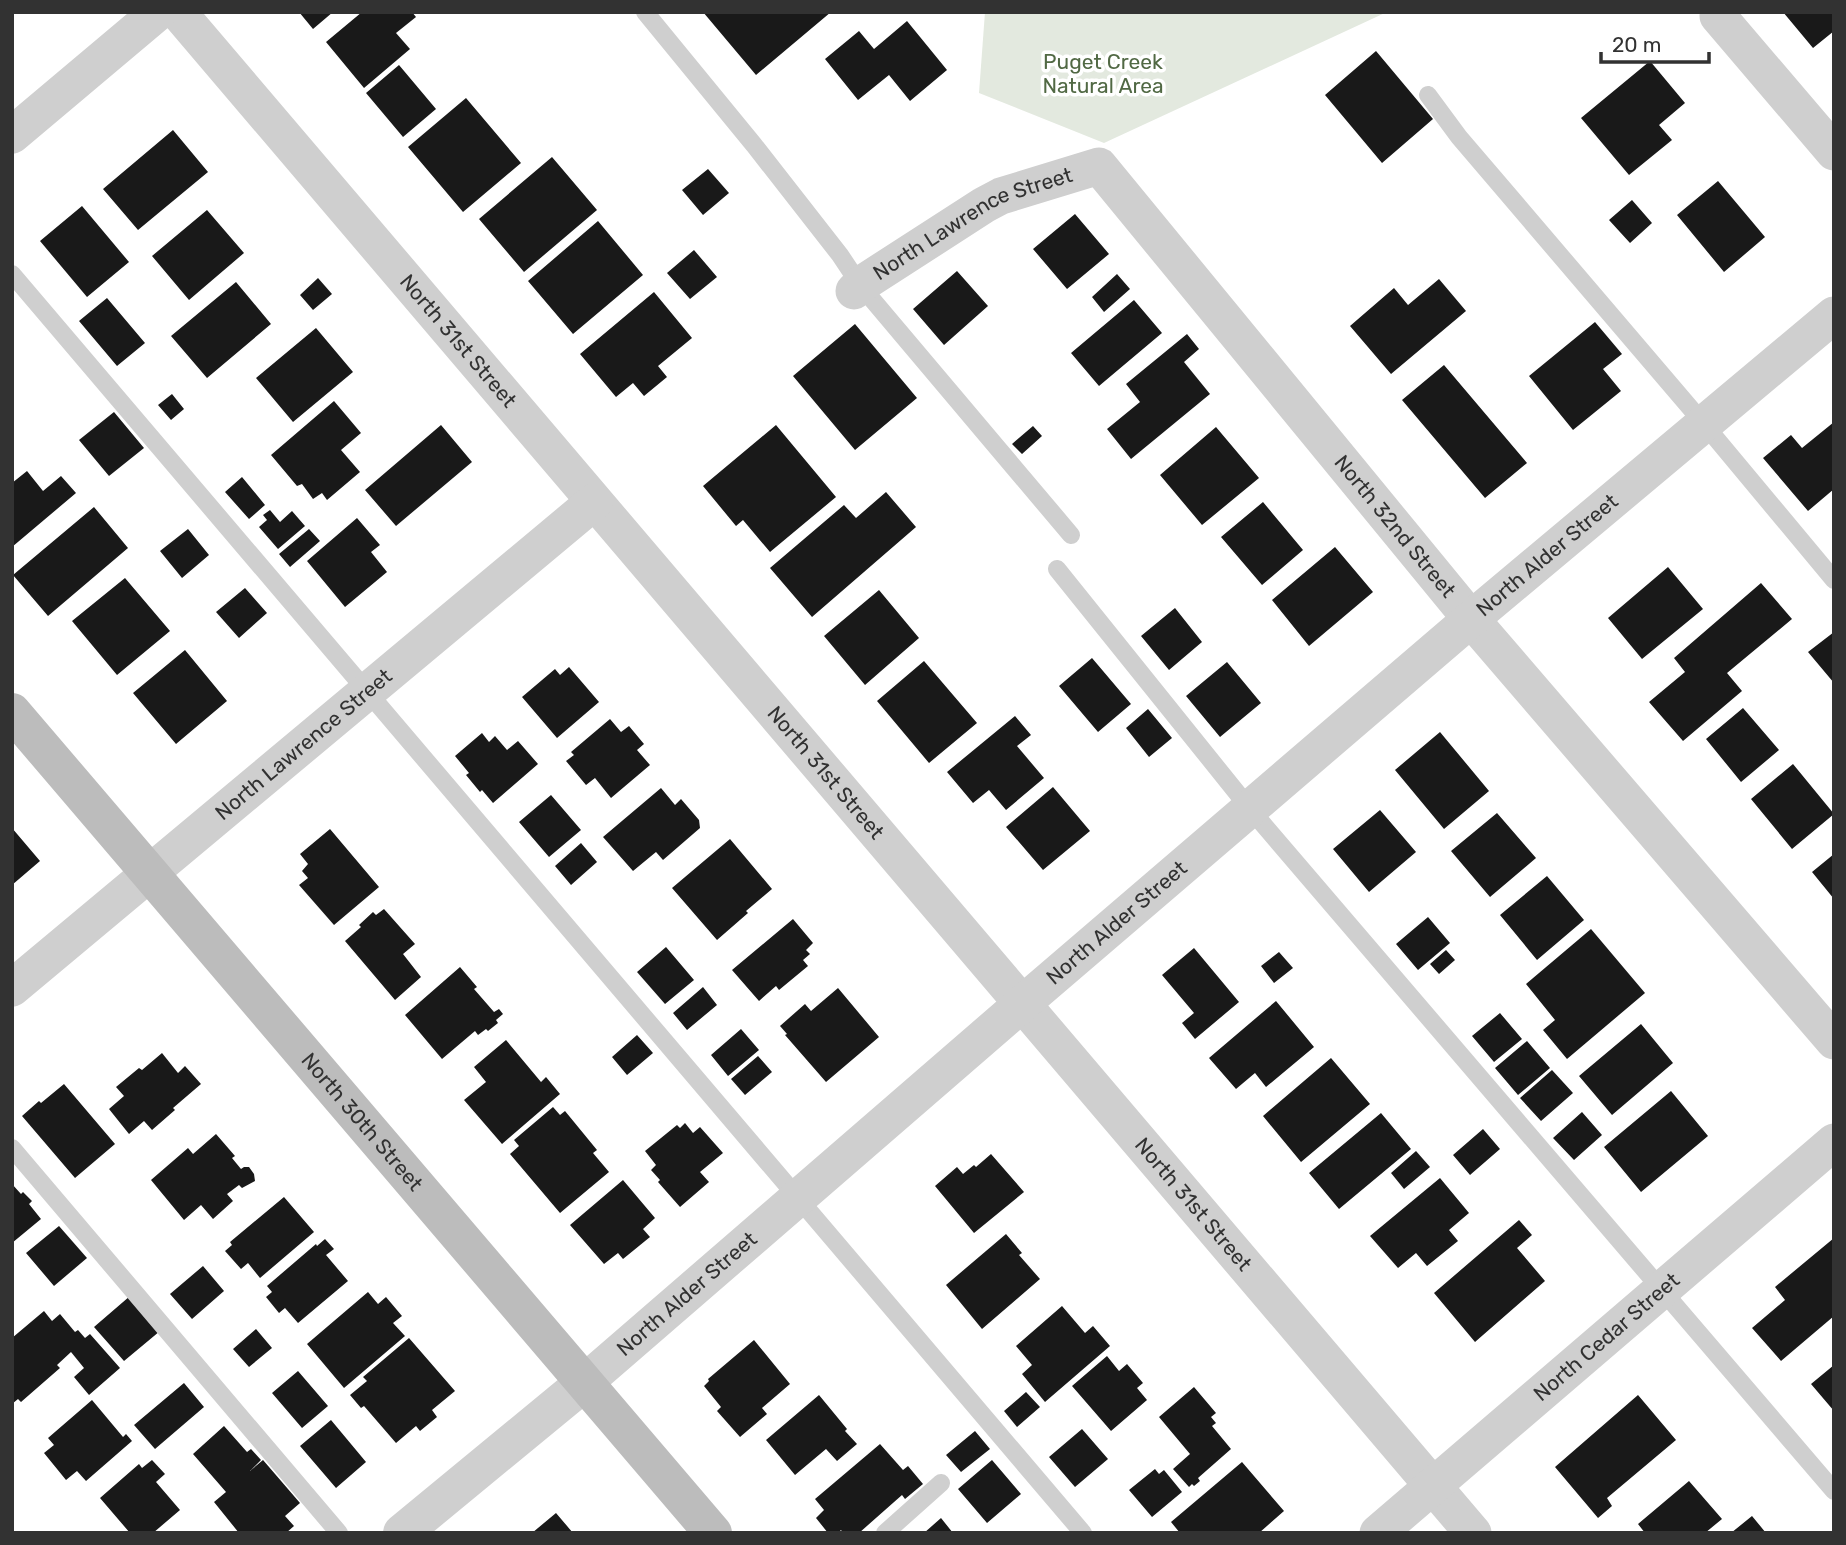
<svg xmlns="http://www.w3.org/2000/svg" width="1846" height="1545" font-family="Rubik,sans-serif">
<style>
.green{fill:#e3e9df}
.building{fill:#191919}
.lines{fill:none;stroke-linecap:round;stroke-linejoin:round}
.service{stroke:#cfcfcf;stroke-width:18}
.minor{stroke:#cfcfcf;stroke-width:37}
.tertiary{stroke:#cfcfcf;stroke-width:38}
.secondary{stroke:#bcbcbc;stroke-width:38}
.labels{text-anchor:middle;stroke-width:7;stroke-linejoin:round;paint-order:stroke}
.park-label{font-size:21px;fill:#516944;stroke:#fff}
.street-label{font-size:21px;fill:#323232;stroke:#fff}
</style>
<rect width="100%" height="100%" fill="#fff"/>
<path class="green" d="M985 12H1387L1104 143 979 93Z"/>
<path class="building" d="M299 12H333L313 29Z
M362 12H412L416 17 396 33 410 49 364 88 326 42Z
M703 12H831L756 75Z
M1783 12H1834V31L1813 48Z
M907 21 947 70 910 101 889 75 858 100 825 59 859 31 874 49Z
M1376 51 1433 119 1382 163 1325 95Z
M1650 61 1685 103 1659 125 1672 140 1629 175 1581 118Z
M399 65 436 109 403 137 366 93Z
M466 98 521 163 463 212 408 147Z
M173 130 208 172 138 230 103 189Z
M552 157 597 210 524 272 479 219Z
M708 169 729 193 703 215 682 190Z
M1718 181 1765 237 1724 272 1677 215Z
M1632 200 1652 223 1630 243 1609 220Z
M82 206 129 262 87 297 40 241Z
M207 210 244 253 189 300 152 256Z
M1075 214 1109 254 1067 289 1033 249Z
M598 221 643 275 573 334 528 281Z
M694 250 717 277 690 299 667 273Z
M957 271 988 306 944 345 913 309Z
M1117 274 1130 289 1104 312 1092 297Z
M318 278 332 294 313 310 300 295Z
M1439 279 1466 311 1391 374 1350 326 1394 288 1408 305Z
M236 282 271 324 207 378 171 336Z
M654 292 692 338 658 366 667 377 644 396 633 383 616 397 580 354Z
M107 298 145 343 117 366 79 321Z
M1134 300 1162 333 1099 386 1071 353Z
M1595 322 1622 354 1603 369 1621 391 1573 430 1529 376Z
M855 324 917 398 855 450 793 376Z
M316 328 353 372 293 422 256 378Z
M1187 334 1199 349 1184 362 1210 394 1131 459 1107 429 1140 402 1126 384Z
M1444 365 1527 463 1485 498 1402 400Z
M172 394 184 409 171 420 158 405Z
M334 401 361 433 341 450 360 472 327 500 322 493 313 499 302 484 297 486 271 455Z
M114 412 144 448 109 476 79 440Z
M1834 422V489L1808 511 1763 458 1791 435 1802 448Z
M441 425 472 462 396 526 365 490Z
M776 425 836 497 770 552 743 520 736 526 703 486Z
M1033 426 1042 436 1022 454 1012 444Z
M1216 427 1259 478 1202 525 1160 475Z
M27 471 43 491 61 476 76 493 12 547V483Z
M242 477 265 505 249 519 225 492Z
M886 492 916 527 812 617 770 568 844 505 856 518Z
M1263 502 1303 550 1262 585 1221 537Z
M94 507 128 548 48 616 13 575Z
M270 510 280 522 292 511 305 526 278 549 259 527 267 520 263 515Z
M357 518 380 545 371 552 387 572 345 607 307 561Z
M188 529 209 555 182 578 160 551Z
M309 529 320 541 290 567 279 554Z
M1335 547 1373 592 1309 646 1272 600Z
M1668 567 1703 609 1642 659 1608 618Z
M125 578 170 631 117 675 72 621Z
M1761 583 1792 619 1727 673 1742 691 1683 741 1649 702 1685 672 1674 658Z
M245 588 267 613 239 638 216 612Z
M879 590 919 638 865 685 824 636Z
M1175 608 1202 642 1169 670 1141 636Z
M1834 632V683L1808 652Z
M185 650 227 701 176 744 133 693Z
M1092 658 1131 704 1098 732 1059 686Z
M924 661 977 723 929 763 877 701Z
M1227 662 1261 703 1220 737 1186 696Z
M569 667 599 702 557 738 522 697 555 669 560 675Z
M1743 708 1779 750 1741 782 1706 739Z
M1148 709 1172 738 1149 757 1126 728Z
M1015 716 1031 735 1017 746 1044 778 1006 810 989 790 973 803 947 772Z
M610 719 621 732 629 726 644 744 637 750 650 765 611 798 595 778 586 785 566 761 574 755 571 752Z
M1440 732 1489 791 1444 829 1395 770Z
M482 733 489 742 495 736 507 750 518 741 538 764 493 803 482 790 480 792 466 775 469 773 455 756Z
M1793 764 1834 814 1792 849 1751 799Z
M1053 787 1090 831 1043 870 1006 827Z
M661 788 675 805 681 799 699 820 700 828 663 860 656 852 633 871 603 837Z
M551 795 581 830 549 857 519 822Z
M1380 810 1416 852 1369 892 1333 849Z
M1497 813 1536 858 1490 897 1451 851Z
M12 828 40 861 12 885Z
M330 829 379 887 334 925 299 885 308 878 302 871 308 864 300 854Z
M730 839 772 889 746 911 748 913 717 940 672 888Z
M581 843 597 862 571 885 555 866Z
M1834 854V899L1812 872Z
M1547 876 1584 920 1537 960 1500 915Z
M384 909 415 944 403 954 421 977 395 1000 345 941 361 927 359 925 373 912 376 915Z
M1428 917 1450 943 1418 970 1396 944Z
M793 919 813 943 806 950 810 954 803 960 808 966 779 990 776 986 759 1001 732 970Z
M1591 929 1645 993 1567 1059 1543 1030 1555 1020 1526 984Z
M666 947 694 980 665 1004 637 972Z
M1194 948 1239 1002 1195 1039 1182 1023 1194 1013 1162 975Z
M1446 950 1455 960 1439 974 1430 964Z
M1279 952 1293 968 1274 983 1261 966Z
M460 967 477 987 474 989 494 1012 499 1009 503 1014 496 1020 498 1023 488 1031 486 1029 478 1035 475 1031 442 1059 405 1015Z
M703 987 717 1005 687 1030 673 1013Z
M838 988 879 1037 826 1082 785 1035 787 1034 780 1026 805 1004 811 1011Z
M1276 1001 1314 1047 1266 1087 1255 1073 1236 1089 1209 1058Z
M1500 1013 1522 1039 1494 1062 1472 1036Z
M1641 1024 1673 1063 1612 1115 1579 1076Z
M741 1029 759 1050 728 1076 711 1055Z
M637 1035 653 1053 627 1075 612 1057Z
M506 1040 541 1082 546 1077 560 1094 502 1144 464 1100 486 1082 474 1067Z
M1527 1041 1550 1068 1518 1095 1495 1068Z
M162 1053 178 1073 185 1066 201 1084 173 1108 175 1110 152 1130 144 1121 129 1134 109 1109 124 1096 116 1087 139 1068 142 1070Z
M758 1056 772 1072 745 1095 731 1079Z
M1331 1058 1370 1104 1301 1162 1263 1116Z
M1552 1070 1573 1093 1541 1121 1520 1098Z
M64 1084 115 1144 75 1178 22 1116 39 1101 41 1103Z
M1671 1091 1708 1136 1641 1192 1604 1147Z
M553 1107 560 1115 565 1111 597 1150 593 1153 609 1172 560 1213 510 1154 519 1146 514 1140Z
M1582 1112 1602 1135 1574 1160 1553 1138Z
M1381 1113 1411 1149 1339 1209 1309 1173Z
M685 1123 693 1133 700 1127 723 1153 700 1172 709 1182 680 1207 658 1182 660 1180 651 1170 656 1165 645 1151 677 1125 680 1128Z
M1483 1129 1500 1149 1470 1175 1453 1155Z
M216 1134 235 1156 232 1158 241 1169 244 1167H249L254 1174 255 1181 242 1188 239 1185 227 1194 233 1201 213 1219 201 1205 184 1220 151 1180 188 1148 193 1154Z
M1416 1151 1430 1167 1404 1189 1391 1173Z
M991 1154 1024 1192 974 1233 935 1186 957 1167 963 1174 974 1165 976 1167Z
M1440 1178 1469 1213 1449 1230 1458 1241 1427 1266 1416 1253 1398 1268 1370 1236Z
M623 1180 655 1218 643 1229 650 1237 623 1259 618 1253 604 1264 570 1225Z
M12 1184 21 1194 23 1192 32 1201 29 1204 41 1219 12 1243Z
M284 1197 314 1232 260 1278 248 1263 241 1269 225 1251 232 1245 230 1242Z
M1519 1220 1532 1235 1517 1248 1545 1281 1475 1342 1434 1293Z
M59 1226 87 1258 54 1286 26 1253Z
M1006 1234 1022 1253 1019 1255 1040 1279 982 1329 946 1285Z
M1834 1238V1316L1781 1361 1752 1328 1785 1300 1775 1287Z
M325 1239 334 1249 326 1255 348 1281 298 1323 285 1308 279 1313 266 1297 272 1292 267 1286 316 1244 317 1246Z
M203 1266 224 1291 192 1319 170 1294Z
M368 1292 378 1304 386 1297 402 1316 393 1323 405 1336 344 1388 307 1344Z
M130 1296 160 1331 124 1361 94 1327Z
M1062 1306 1085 1333 1093 1326 1110 1346 1045 1402 1022 1374 1032 1365 1016 1346Z
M44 1311 52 1321 60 1314 75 1332 78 1330 85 1338 90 1334 120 1368 89 1395 74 1377 84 1368 71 1352 57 1365 60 1368 21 1402 18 1399 12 1404V1338Z
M256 1329 272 1348 249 1367 233 1349Z
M409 1338 455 1391 432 1410 437 1417 420 1431 416 1426 396 1443 364 1406 361 1408 350 1395 367 1381 363 1377Z
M754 1340 790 1384 762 1408 767 1414 740 1437 717 1411 721 1407 704 1386 709 1381 708 1379Z
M1107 1356 1119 1371 1127 1364 1143 1383 1137 1388 1147 1400 1111 1431 1072 1386Z
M1834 1365V1411L1811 1384Z
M298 1371 328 1406 302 1428 272 1393Z
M184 1383 204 1407 155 1449 134 1425Z
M1194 1387 1216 1413 1211 1417 1216 1423 1212 1426 1231 1449 1198 1478 1200 1481 1194 1486 1192 1484 1189 1487 1173 1469 1190 1454 1159 1417Z
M1026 1392 1040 1407 1017 1427 1004 1411Z
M819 1395 847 1429 845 1431 857 1444 837 1461 826 1449 795 1475 766 1440Z
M1638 1395 1676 1440 1607 1498 1612 1506 1598 1518 1555 1467Z
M92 1400 123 1437 126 1434 132 1441 86 1481 77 1471 66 1480 44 1453 54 1445 48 1438Z
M331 1420 366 1462 336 1488 300 1446Z
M224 1426 247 1452 251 1449 261 1460 250 1471 263 1460 300 1503 285 1516 294 1526 286 1533H239L214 1502 226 1492 193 1454Z
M1082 1429 1108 1459 1075 1487 1049 1457Z
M975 1431 990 1449 961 1472 946 1455Z
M880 1444 903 1470 908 1466 923 1484 905 1499 902 1495 859 1533H843L841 1530 838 1533H828L816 1518 824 1510 815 1499Z
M152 1460 165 1474 156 1482 180 1510 153 1533H130L100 1498 139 1464 142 1468Z
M992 1460 1021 1494 987 1523 958 1489Z
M1242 1462 1284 1511 1259 1533H1180L1171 1522Z
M1155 1469 1159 1474 1164 1470 1182 1492 1152 1517 1129 1490Z
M1689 1481 1722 1519 1705 1533H1645L1638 1524Z
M556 1513 573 1533H532Z
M1752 1516 1766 1533H1731Z
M941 1518 953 1533H924Z"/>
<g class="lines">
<path class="service" d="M645 12 754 145 840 255 860 285 1071 535
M1428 95 1459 137 1704 424 1834 580
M12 274 1083 1533
M1057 569 1250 809 1834 1491
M12 1148 339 1533
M885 1533 941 1483"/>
<g class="minor">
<path id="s1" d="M178 12 1473 1533"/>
<path d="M1718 16 1834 152"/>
<path d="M12 135 158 12"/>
<path id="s2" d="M854 291 860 285 984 205 1001 196 1099 166 1471 619 1834 1041"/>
<path id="s3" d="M12 988 594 502"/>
<path id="s4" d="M584 1383 1023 1003 1471 619 1834 315"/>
<path id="s5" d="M1378 1533 1834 1142"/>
</g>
<path class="tertiary" d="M402 1533 584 1383"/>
<path class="secondary" id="s6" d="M12 712 713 1533"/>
</g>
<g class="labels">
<g class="park-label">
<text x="1103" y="69">Puget Creek<tspan x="1103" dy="24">Natural Area</tspan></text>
</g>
<g class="street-label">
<text dy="7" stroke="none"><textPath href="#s2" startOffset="138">North Lawrence Street</textPath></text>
<text dy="7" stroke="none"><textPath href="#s1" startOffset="432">North 31st Street</textPath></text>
<text dy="7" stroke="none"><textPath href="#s2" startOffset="744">North 32nd Street</textPath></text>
<text dy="7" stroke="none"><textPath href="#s4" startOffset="1270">North Alder Street</textPath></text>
<text dy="7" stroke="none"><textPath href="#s3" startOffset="380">North Lawrence Street</textPath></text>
<text dy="7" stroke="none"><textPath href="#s1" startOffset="999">North 31st Street</textPath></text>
<text dy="7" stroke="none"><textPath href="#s4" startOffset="704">North Alder Street</textPath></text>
<text dy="7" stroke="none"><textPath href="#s6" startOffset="539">North 30th Street</textPath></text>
<text dy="7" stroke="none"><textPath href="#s1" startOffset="1566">North 31st Street</textPath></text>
<text dy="7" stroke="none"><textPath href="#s4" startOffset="136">North Alder Street</textPath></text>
<text dy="7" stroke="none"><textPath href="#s5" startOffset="301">North Cedar Street</textPath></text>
</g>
</g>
<rect width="1846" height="1545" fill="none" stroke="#323232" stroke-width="28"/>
<path d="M1601 52v10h108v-10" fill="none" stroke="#323232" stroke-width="3.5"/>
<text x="1612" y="52" font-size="21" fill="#323232" stroke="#ffffff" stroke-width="5" paint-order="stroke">20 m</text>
</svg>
